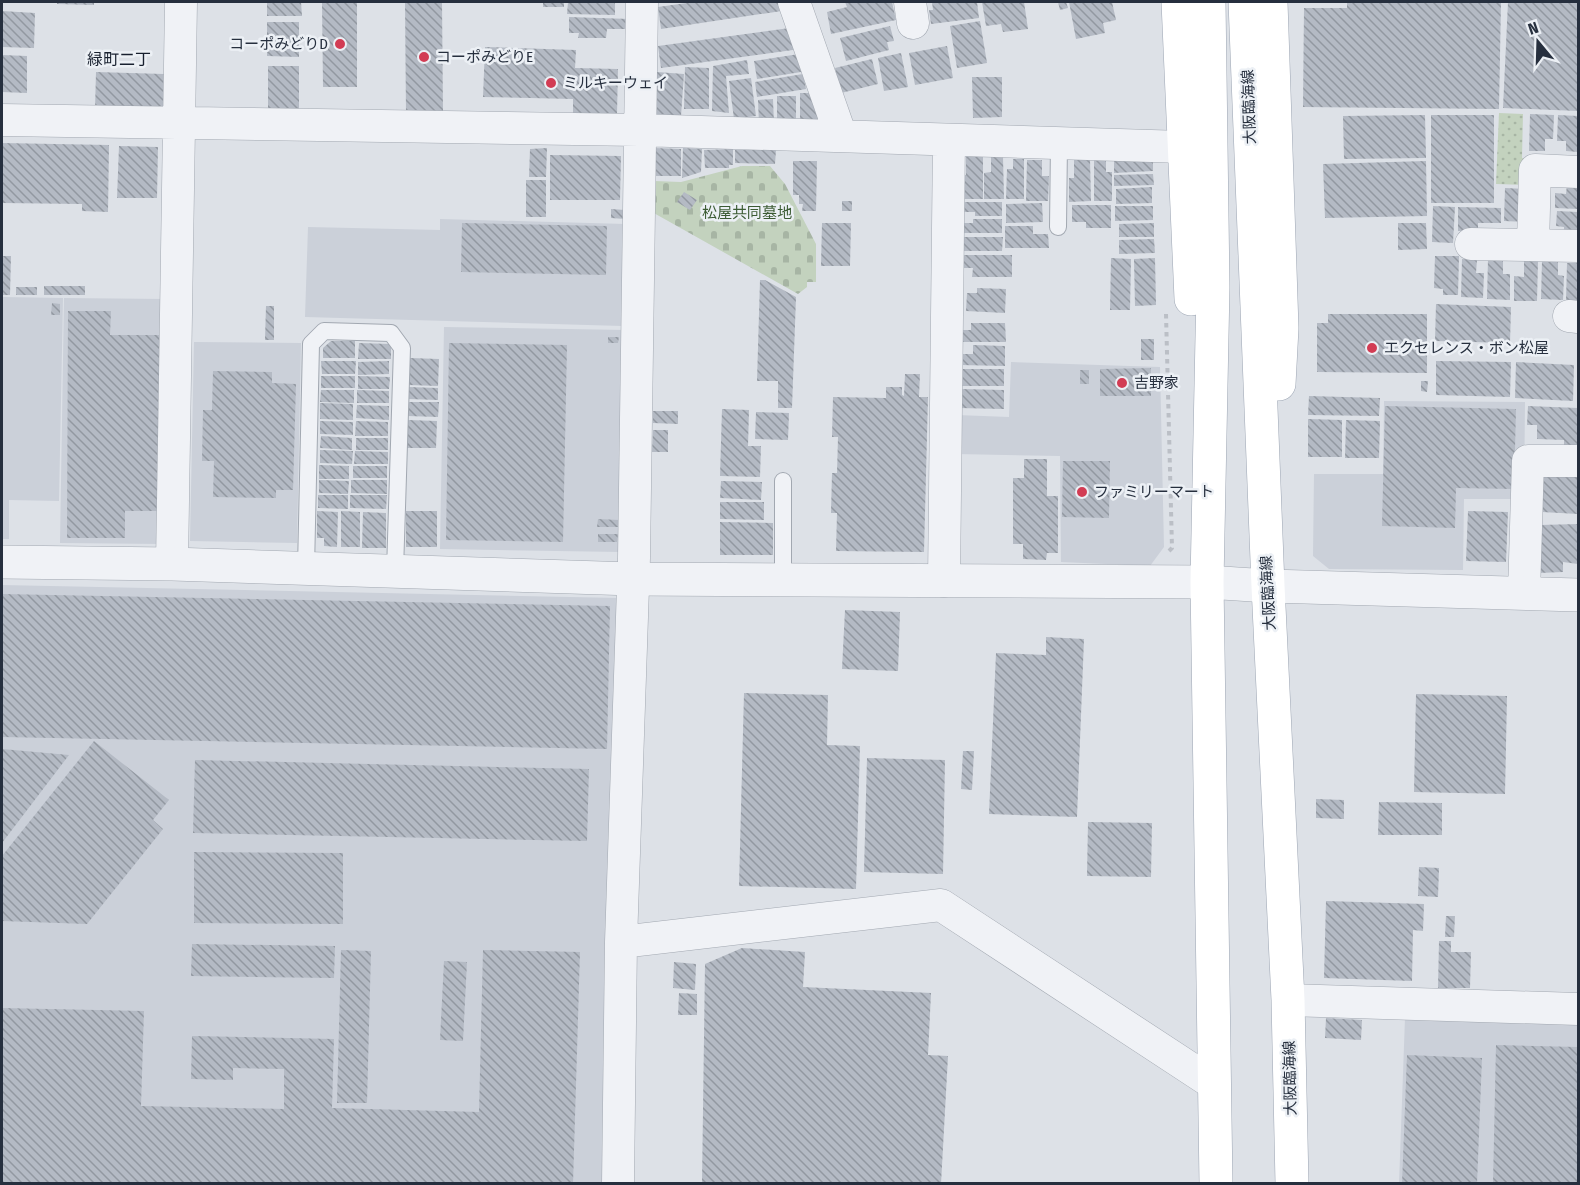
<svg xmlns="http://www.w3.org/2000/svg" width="1580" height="1185" font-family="'Fira Sans Condensed','Noto Sans JP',sans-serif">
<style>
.built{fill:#cbd0d9}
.cemetery{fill:url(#cemetery-stones)}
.park{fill:url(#park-dots)}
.building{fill:url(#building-back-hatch)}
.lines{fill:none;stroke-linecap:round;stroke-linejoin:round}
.service-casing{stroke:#a2a8b1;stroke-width:18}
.minor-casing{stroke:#a2a8b1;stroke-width:33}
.tertiary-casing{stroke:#a2a8b1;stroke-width:34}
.primary-casing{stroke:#9ca5b3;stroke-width:34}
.path{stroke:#bbbfc6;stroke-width:4;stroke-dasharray:4.5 4.5;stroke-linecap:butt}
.service{stroke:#f0f2f6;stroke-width:16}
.minor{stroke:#f0f2f6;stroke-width:32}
.tertiary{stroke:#f0f2f6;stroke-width:33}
.primary{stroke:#fff;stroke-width:33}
.poi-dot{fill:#d23c54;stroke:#ecf0f5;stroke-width:2}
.labels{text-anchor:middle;stroke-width:5;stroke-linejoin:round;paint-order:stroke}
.poi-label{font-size:15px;fill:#262f3e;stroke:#ecf0f5;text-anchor:start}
.street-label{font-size:15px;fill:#262f3e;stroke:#ecf0f5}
.park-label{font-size:15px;fill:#3b5b33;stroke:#ecf0f5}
.neighbourhood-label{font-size:16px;fill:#18202f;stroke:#ecf0f5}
</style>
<defs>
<pattern id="cemetery-stones" width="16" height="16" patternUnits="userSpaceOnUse" patternTransform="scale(1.5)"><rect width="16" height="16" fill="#c3d2be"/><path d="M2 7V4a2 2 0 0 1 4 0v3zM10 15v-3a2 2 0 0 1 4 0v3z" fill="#a7b5a4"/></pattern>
<pattern id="park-dots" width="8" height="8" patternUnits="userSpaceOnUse" patternTransform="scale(1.5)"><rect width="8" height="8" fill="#c3d2be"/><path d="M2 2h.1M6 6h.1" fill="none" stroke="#a7b5a4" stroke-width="1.8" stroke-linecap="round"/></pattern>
<pattern id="building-back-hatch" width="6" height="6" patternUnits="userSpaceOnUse" patternTransform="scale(1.5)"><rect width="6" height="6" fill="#b4bac4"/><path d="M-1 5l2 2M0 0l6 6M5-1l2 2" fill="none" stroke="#9298a1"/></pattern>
</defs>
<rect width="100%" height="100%" fill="#dde1e7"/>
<path class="built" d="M440 219 626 224 623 326 305 317 308 227 440 230Z
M2 297 63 298 59 501 9 500V539H2Z
M64 298 165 299 162 544 60 543Z
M444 327 625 330 621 552 440 549Z
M194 342 301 343 297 543 190 541Z
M1011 362 1160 367 1164 547 1150 566 1061 562 1060 456 956 454 957 415 1009 417Z
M1384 401 1525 402 1524 499H1464L1463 570 1329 569 1313 556 1314 474H1383Z
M2 585 620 598 607 1183 2 1184Z
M1405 1018 1578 1024V1183L1399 1184Z"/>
<path class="cemetery" d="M742 166H770L785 184 816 244V282H807V287L798 294 652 212 654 181 681 182Z"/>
<path class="park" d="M1499 113 1523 114 1522 158 1529 159 1528 185 1496 184Z"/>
<path class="building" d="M57 2H94V5L57 4Z
M267 2H301L302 16H267Z
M322 2H357V87H323Z
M405 2H442L443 113 406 114Z
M543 2H564V7H543Z
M568 2H615V15L567 14Z
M694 2H786L788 10 661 29 658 7Z
M845 2H892L896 20 831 34 827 12 847 7Z
M932 2H977L979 18 931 24 929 10H933Z
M982 2H1024L1028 29 1003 32 1001 24 986 26Z
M1058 2H1066L1068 8 1060 10Z
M1069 2H1112L1116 20 1103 23 1105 33 1076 39Z
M1347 2H1501L1499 109 1303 107 1304 8H1347Z
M1508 2H1578V111L1503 108Z
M2 11 35 13 34 48 2 47Z
M569 17 630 19 629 29H607L606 38H578L579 33H569Z
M980 21 987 63 957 68 950 26Z
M267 22H299V57L267 56Z
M890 26 894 41 887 42 889 50 846 61 840 38Z
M797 27 800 49 661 68 658 46Z
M947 46 953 78 915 85 909 53Z
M485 47 576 50 575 68 618 69 617 114 573 113V99L483 97Z
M901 53 908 87 884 91 878 58Z
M799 54 801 72 757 79 754 61Z
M2 55 27 56V93L2 92Z
M872 59 878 84 841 93 835 68Z
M747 60 749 74 726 76 729 113 712 111 713 66Z
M268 66H299V110L268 109Z
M685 67 709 68V109H684Z
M96 72 164 74V111L95 110Z
M657 72 684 74 681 116 655 114Z
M803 74 806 89 757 97 755 82Z
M972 77H1002V117L973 118Z
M751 78 756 116 734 119 729 81Z
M800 93H819V125H800Z
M777 96H796V124H777Z
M773 99 774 124 759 125 758 100Z
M1530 114 1554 115 1553 139H1545V151H1529Z
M1425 115 1426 158 1344 159 1343 116Z
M1431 115H1494V203H1431Z
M1558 115 1578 116V152L1566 151V141H1557Z
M2 143 109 145 108 212 82 211V204L2 203Z
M119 146 158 147 157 198H117Z
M547 148 546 177H529L530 149Z
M654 148 681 149V176H654Z
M683 148 702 149 701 172 682 178Z
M733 149V165H729V168H705L704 150Z
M735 150H776L775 164 735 163Z
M550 155 621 156 620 200H550Z
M966 156H983V199H961L962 175H966Z
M991 157H1003L1004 199H984V173L991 172Z
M1153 158V171L1114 173V160Z
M1013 159H1024V199H1006L1007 169H1013Z
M1074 159H1090L1091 201 1069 202V178H1074Z
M1094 159H1106V172H1112V201H1094Z
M1027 160H1042V176H1049L1048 201H1026Z
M793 161H817L816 211H802L803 204H799V195H793Z
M1426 161 1427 216 1325 218 1323 164Z
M1153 174 1154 185 1114 186V175Z
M526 180H546V217H526Z
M1567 184H1578V209L1555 208V193L1566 194Z
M1152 187V203L1116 204V189Z
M1505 188 1528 189 1527 222 1504 221Z
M684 192 697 200 690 210 677 202Z
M842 201H852V211H842Z
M961 202H1002V216H975V212H961Z
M1042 203 1043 222 1006 223V204Z
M1072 205H1111V228H1086V222H1072Z
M1115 206H1153V220L1115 221Z
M1433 206 1455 207 1453 243 1432 242Z
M1458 207 1501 208V223H1478V231H1458Z
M611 209 625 210V219L611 218Z
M1557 211 1578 212V233H1564V227L1556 226Z
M973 219H1002V233H962V223H973Z
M462 223 607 226 606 275 461 272Z
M822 223H851L850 266H821Z
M1154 223V237H1119V224Z
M1398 223H1426L1427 249 1398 250Z
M1005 226H1033V234H1048L1049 248H1005Z
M961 237H1003L1002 251H961Z
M1154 239 1155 253 1119 254V240Z
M961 255H1012V277H972L973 268H961Z
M2 256H11L10 295H2Z
M1435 256H1459L1458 295H1443V289L1434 288Z
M1111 258 1131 259 1130 310H1110Z
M1155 258 1156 305 1135 306 1134 259Z
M1462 259 1477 260 1476 273H1484L1483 298 1461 297Z
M1488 259H1503V274H1510V300L1487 299Z
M1524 261H1538L1537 301H1514V276L1524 277Z
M1542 261H1558V275L1564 276 1563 300 1541 299Z
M1567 263H1578V301H1566Z
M760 280H765L796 297 792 408H778V381H757Z
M44 286H85V295H44Z
M16 287H37V295H16Z
M977 288 1006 289 1005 313 966 311 967 293H977Z
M52 303 60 304V315H51Z
M1436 304 1511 307 1510 343 1435 341Z
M266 306H274V340H265Z
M68 311H111L110 335H162L161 511H125V538H67Z
M1328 314H1427V373L1317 372V323H1328Z
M971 323H1005L1006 342H961V330H971Z
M608 337H619L618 343H608Z
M1141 339H1154V360H1141Z
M331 341H355V358H323V348Z
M359 343 391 344V359H358Z
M449 343 567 345 563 542 446 540Z
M973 345 1005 346V366L960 365V354H973Z
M410 358 439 359 438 386 409 385Z
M321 361H356L355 374H322Z
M389 361V374L358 375V362Z
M1436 361 1511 362 1510 397 1436 395Z
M1516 362 1574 365 1573 401 1515 398Z
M1151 368V396H1100V369Z
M959 369H1004V386H959Z
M1080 370H1089V384H1080Z
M213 371 272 372V383L296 384 293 490H276V498L213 497 214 461H202L203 410H212Z
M905 374H920L919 397H928L924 552 836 551 837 513H831L832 473H837L838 437H832L833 397 886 398V387H902V395L904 396Z
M321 376H355V388H321Z
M358 376 390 377 389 389H358Z
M1421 381H1428L1427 392 1421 391Z
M408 387 438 388V400L408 399Z
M960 389 1004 390V409L959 408Z
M321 390H354V403L320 402Z
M357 390 389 391V403H357Z
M1309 396 1380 398 1379 416 1308 415Z
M408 402H439L438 417 407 416Z
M320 403 353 404V420L320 419Z
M357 405 389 406V420L356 418Z
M1385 406 1516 409 1514 489 1456 488 1455 528 1382 526Z
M1528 406 1578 408V450L1564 449V440L1537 439V425H1527Z
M722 409 749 410 748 446H761L760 477 720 476Z
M653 411H678V424L653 423Z
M756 412 789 413 788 440 755 439Z
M1308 419 1342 420V457H1308Z
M408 420 437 421 436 448H407Z
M1346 420 1380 421 1379 458H1345Z
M320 421 353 422V435L320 434Z
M356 421 388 422V436H355Z
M653 430H668V452H652Z
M321 436 352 438V450L320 448Z
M356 438H388V450H356Z
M320 450 353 451 352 464 320 463Z
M355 451 388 452V464H354Z
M1024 459H1047V496H1058V553H1047L1046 560 1023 559V544H1013V478H1024Z
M1063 461H1110L1109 518 1062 517Z
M319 465 349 466V479H319Z
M353 466H387V478H353Z
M1543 474 1578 475V514L1542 512Z
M319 480 349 481 348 494 319 493Z
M351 480H387V494L351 493Z
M721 481 762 482 761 500 720 498Z
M318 495H348V509L318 508Z
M350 495H387L386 509 350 508Z
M720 502H764V520L720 519Z
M317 511 338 512 337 547 324 546V538H317Z
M341 511 360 512V547H341Z
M406 511H437V547H406Z
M1468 511 1508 512 1506 562 1466 561Z
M363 512 386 513V548H362Z
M598 519 619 520 618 527H597Z
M720 522 773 523V555H720Z
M1578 524V564L1563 562V572L1539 573 1540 525Z
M598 534H618L617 542H598Z
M2 594 610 606 607 749 2 737Z
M845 610 900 612 898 671 842 669Z
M1046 637 1084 639 1077 817 989 814 996 653 1046 655Z
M744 693 828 695 827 745 860 746 856 889 739 886Z
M1416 694 1507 696 1505 794 1414 792Z
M94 741 169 800 153 820 163 829 87 924 2 921V856Z
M2 749 69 755 2 843Z
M963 751H974L972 790 961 789Z
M867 758 945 760 943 874 864 872Z
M195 760 589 769 587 841 193 833Z
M1316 799 1344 800V819L1316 818Z
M1379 802 1442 803V835H1378Z
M1088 822 1152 823 1151 877 1087 876Z
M194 852 343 853V924L194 923Z
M1419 867 1439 868 1438 897 1418 896Z
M1326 901 1424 904 1423 931 1413 930 1412 981 1324 978Z
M1446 916H1455L1454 937H1445Z
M1439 941H1451V952H1471L1470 988H1438Z
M192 944 335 946 334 978 191 976Z
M742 948 805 952 803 987 931 993 928 1055 948 1056 941 1184H702L705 964Z
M341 950 371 951 367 1103H337Z
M483 950 580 952 573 1184H2V1008L144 1011 141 1106 284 1109V1069L233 1068V1080L191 1079 192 1036 334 1039 332 1108 479 1112Z
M444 961 467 962 463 1041 440 1040Z
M674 962 696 964 695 990 673 988Z
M679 993 697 994V1015H678Z
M1326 1018 1362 1020 1361 1040 1325 1038Z
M1496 1045 1578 1047V1184H1493Z
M1407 1055 1482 1058 1477 1184H1402Z"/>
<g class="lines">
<g class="service-casing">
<path id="service" d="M1058 227 1059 143
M306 568 311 344 324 331 391 333 402 348 395 571
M783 580V481"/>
</g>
<g class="minor-casing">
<path id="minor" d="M794 2 841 136
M910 2 913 23
M2 120 639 130 1183 147
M1471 244 1578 246
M1533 245 1535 170 1578 172
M1569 316 1578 317
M172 564 181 2
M944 581 949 140
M1524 593 1528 461H1578
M621 942 941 905 1214 1084
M1288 1000 1578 1009
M618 1184 621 942 634 558 642 2"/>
</g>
<g class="tertiary-casing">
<path id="tertiary" d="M2 562 172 564 633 579 1207 582 1268 586 1578 595"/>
</g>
<g class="primary-casing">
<path id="primary" d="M1178 2 1191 299
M1209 2 1213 287 1207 582 1216 1184
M1245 2 1268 586 1288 1000 1292 1184
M1271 2 1282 328 1279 384"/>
</g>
<path class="path" d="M1166 314 1172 548 1169 551"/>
<use href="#service" class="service"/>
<use href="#minor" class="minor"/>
<use href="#tertiary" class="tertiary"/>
<use href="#primary" class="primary"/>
</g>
<g class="poi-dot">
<circle cx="340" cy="44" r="6"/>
<circle cx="424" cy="57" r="6"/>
<circle cx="551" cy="83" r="6"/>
<circle cx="1372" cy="348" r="6"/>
<circle cx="1122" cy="383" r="6"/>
<circle cx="1082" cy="492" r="6"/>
</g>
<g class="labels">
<g class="poi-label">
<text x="328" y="49" text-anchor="end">コーポみどりD</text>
<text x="436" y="62">コーポみどりE</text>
<text x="563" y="88">ミルキーウェイ</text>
<text x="1384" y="353">エクセレンス・ボン松屋</text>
<text x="1134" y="388">吉野家</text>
<text x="1094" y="497">ファミリーマート</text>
</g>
<g class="street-label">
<text transform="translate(1249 107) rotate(-92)" y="5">大阪臨海線</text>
<text transform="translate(1268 593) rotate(-93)" y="5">大阪臨海線</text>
<text transform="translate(1290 1078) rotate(-91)" y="5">大阪臨海線</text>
</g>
<g class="park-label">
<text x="747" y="218">松屋共同墓地</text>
</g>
<g class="neighbourhood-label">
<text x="119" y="65">緑町二丁</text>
</g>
</g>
<rect width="1580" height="1185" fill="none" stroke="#262f3e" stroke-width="6"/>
<g transform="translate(1538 42) rotate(341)" stroke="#ecf0f5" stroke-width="4.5" paint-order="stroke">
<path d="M0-4.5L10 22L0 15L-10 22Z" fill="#262f3e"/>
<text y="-9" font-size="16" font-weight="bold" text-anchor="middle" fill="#262f3e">N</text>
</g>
</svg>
